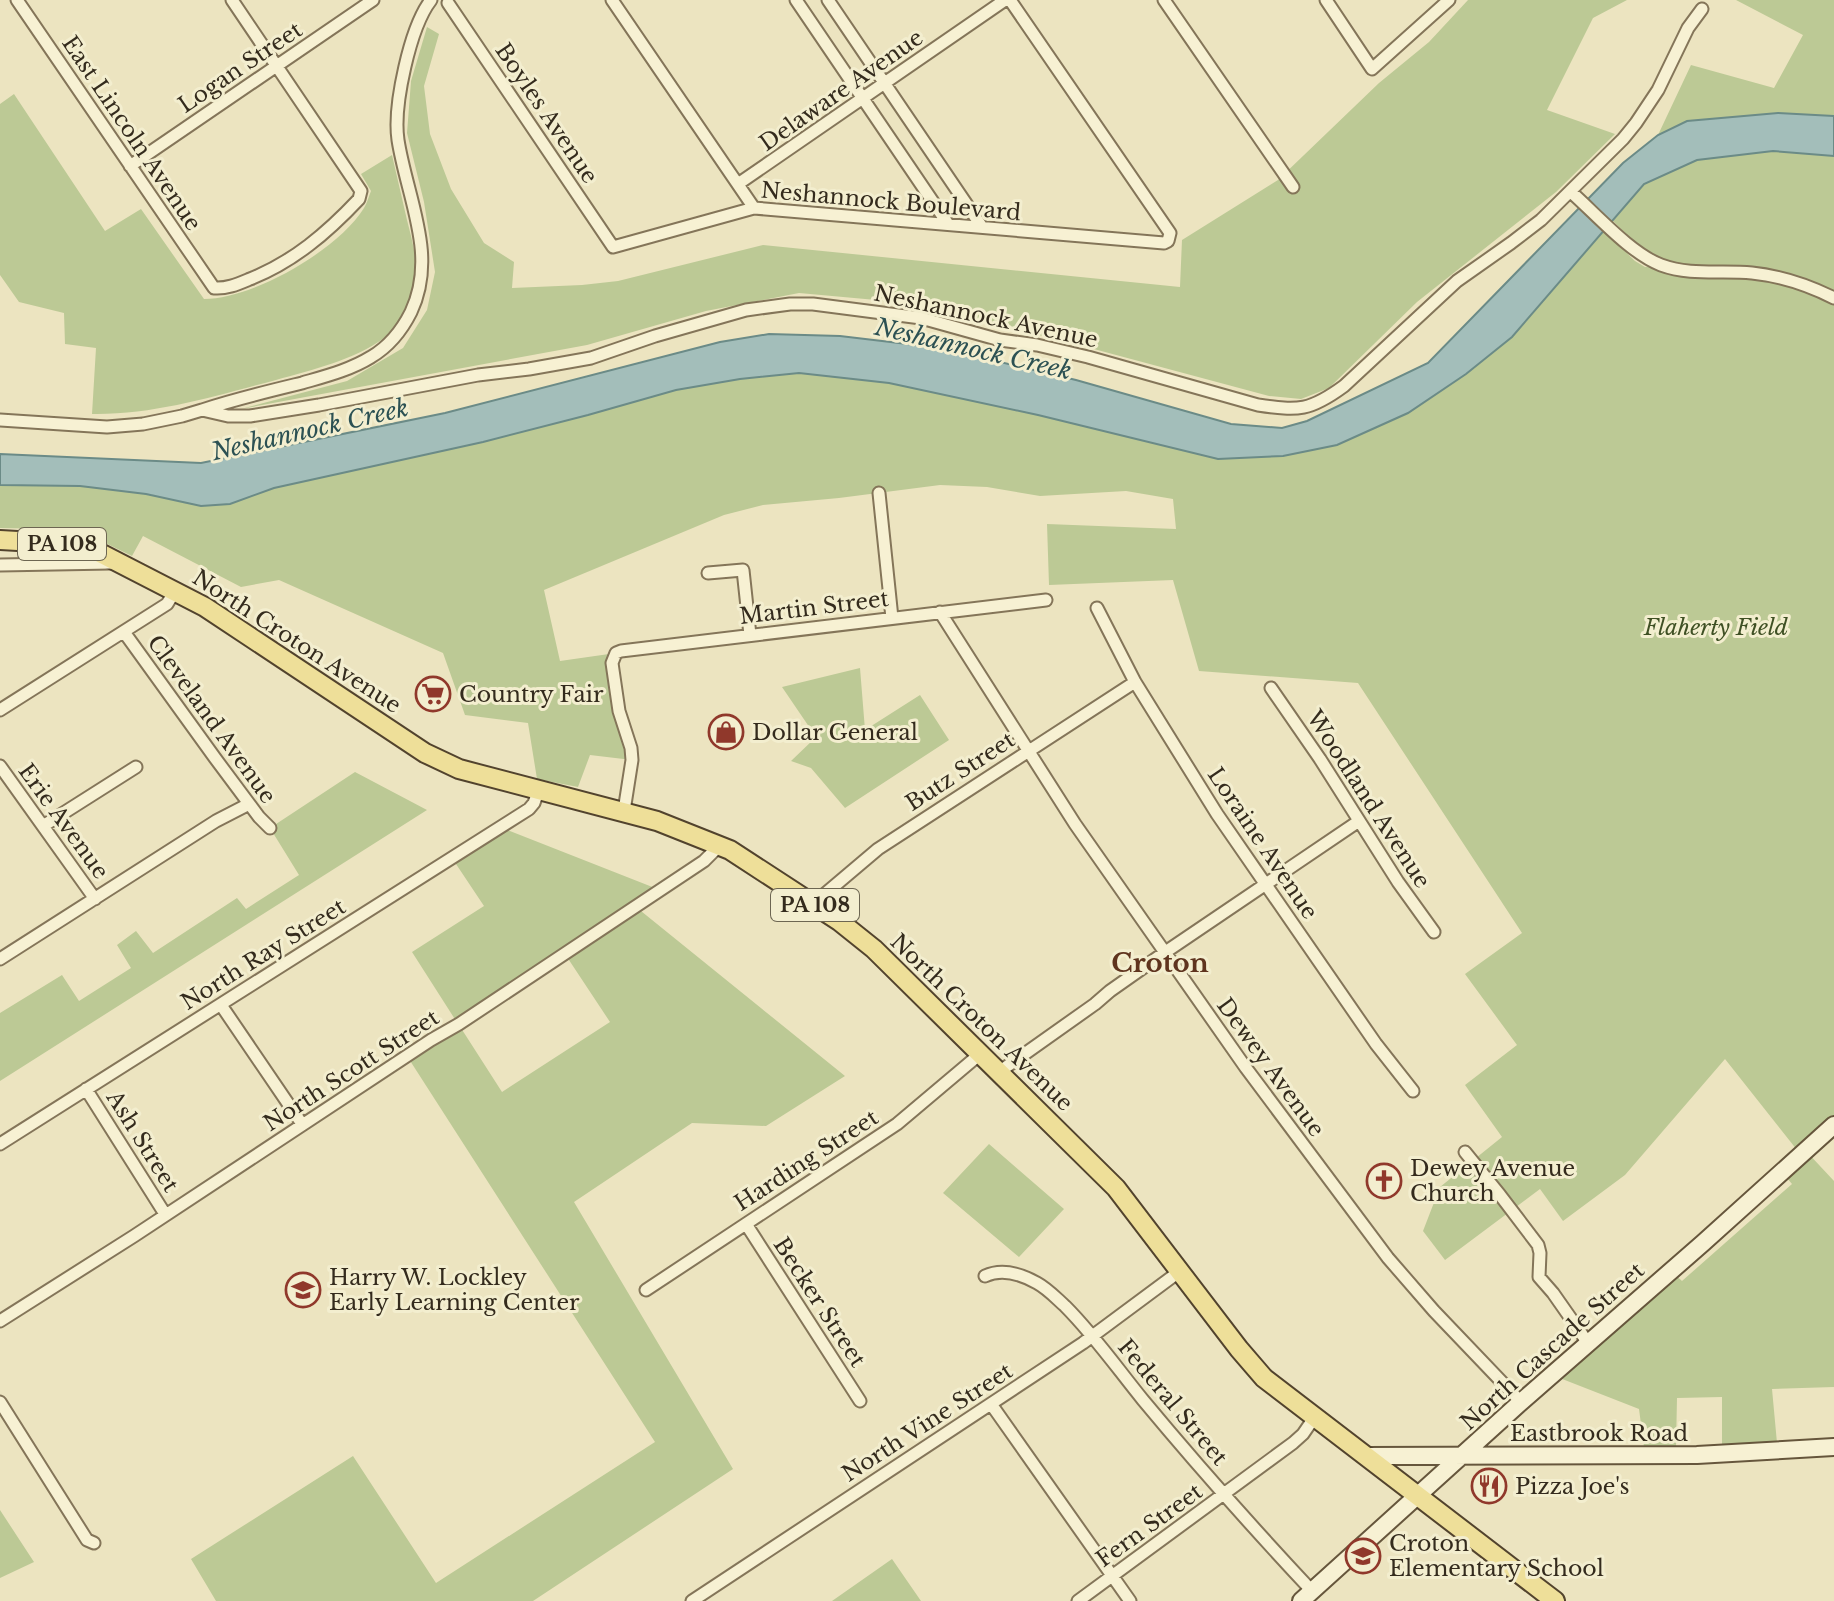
<svg xmlns="http://www.w3.org/2000/svg" width="1834" height="1601" font-family="'Libre Baskerville',serif">
<style>
.green{fill:#bcc995;fill-rule:evenodd}
.water{fill:#a3beba;stroke:#6b8b87;stroke-width:2}
.lines{fill:none;stroke-linecap:round;stroke-linejoin:round}
.street-casing{stroke:#847559;stroke-width:15}
.secondary-casing{stroke:#66563c;stroke-width:20}
.primary-casing{stroke:#52432d;stroke-width:22}
.street{stroke:#f7f1d3;stroke-width:11}
.secondary{stroke:#f7f1d3;stroke-width:16}
.primary{stroke:#eedf99;stroke-width:18}
.labels{text-anchor:middle;stroke-width:6;stroke-linejoin:round;paint-order:stroke}
.shield{fill:#f3eecf;stroke:#6d6652;stroke-width:2}
.shield-label{font-size:20px;font-weight:bold;fill:#342b1d}
.street-label{font-size:22px;fill:#342b1d;stroke:#f3eecf}
.park-label{font-size:22px;font-style:italic;fill:#3f5024;stroke:#f3eecf}
.poi-label{font-size:22px;fill:#342b1d;stroke:#f3eecf;text-anchor:start}
.water-label{font-size:24px;font-style:italic;fill:#2c5153;stroke:#f3eecf}
.quarter-label{font-size:26px;font-weight:bold;fill:#5f341e;stroke:#f3eecf}
</style>
<rect width="100%" height="100%" fill="#ece4c0"/>
<path class="green" d="M1468 0H1627L1593 18 1547 110 1615 134 1556 192 1417 302 1329 388 1301 399 1269 396 1064 341 952 315 876 300 799 293 706 311 587 345 241 409 347 381 403 348 427 310 435 272 424 202 407 133 411 81 427 27 439 34 424 86 430 134 451 189 484 243 514 262 512 288 582 285 618 281 763 245 1180 287 1182 240 1278 180 1379 83 1429 42Z
M1736 0H1834V116L1778 113 1687 121 1658 135 1691 65 1774 88 1803 35Z
M14 94 105 231 141 209 204 299C253 299 338 250 364 208 367 203 369 196 371 191L361 174 392 155C397 177 402 198 407 220 412 240 418 260 415 280 412 300 400 326 384 338 354 360 312 370 276 380 215 396 155 415 92 414L96 348 65 344 64 313 19 302 0 275V104Z
M1773 151 1834 156V1125L1806 1151 1834 1181V1387L1772 1389 1777 1443 1722 1445V1397L1677 1398 1676 1447H1644L1639 1409 1552 1375 1670 1270 1682 1281 1792 1184 1782 1172 1801 1155 1725 1059 1625 1175 1563 1221 1540 1189 1445 1260 1423 1231 1440 1187 1502 1137 1465 1085 1517 1045 1465 974 1522 933 1358 683 1199 671 1173 580 1049 585 1047 524 1176 529 1173 499 1126 491 1040 496 987 487 940 485 839 498 763 505 724 515 544 590 560 661 616 653 613 658 632 760 590 755 578 787 537 779 528 723 465 715 443 653 279 580 241 587 143 536 132 556 93 537 50 529 0 528V485L80 486 146 494 201 506 230 504 274 488 483 442 588 415 676 390 740 379 799 373 889 383 1038 415 1218 459 1283 456 1337 445 1512 337 1604 231 1635 261 1645 267 1658 265 1613 221 1644 184 1697 160Z
M860 668 865 730 920 695 949 740 845 808 811 768 791 761 816 737 782 687Z
M355 772 427 810 0 1081V1013L62 975 79 1001 131 968 117 945 136 931 153 953 237 898 246 909 299 875 270 828Z
M500 827 660 890 636 907 845 1076 766 1126 692 1123 574 1202 733 1469 533 1601H216L191 1559 353 1456 436 1583 655 1442 407 1056 458 1024 412 952 484 906 452 858ZM565 954 610 1022 502 1092 459 1025Z
M989 1144 1064 1209 1019 1257 943 1193Z
M0 1510 34 1562 0 1578Z
M892 1559 921 1601H832Z"/>
<path class="water" d="M1778 113 1834 116V156L1773 151 1697 160 1644 184 1512 337 1466 374 1408 413 1337 445 1283 456 1218 459 1038 415 889 383 799 373 740 379 676 390 588 415 483 442 274 488 230 504 201 506 146 494 80 486 0 485V454L201 463 445 413 720 342 769 334 840 336 941 348 1076 380 1231 424 1282 428 1307 421 1428 363 1623 163 1658 135 1687 121Z"/>
<g class="lines">
<g class="street-casing">
<path id="street" d="M17 0 214 288C227 289 238 284 250 279 293 262 327 233 359 199L361 191 232 0
M612 0 754 208
M796 0 948 224
M828 0 982 227
M1164 0 1293 187
M1326 0 1372 69 1449 0
M448 3 613 247 754 208 1164 243 1168 241 1170 233 1010 0
M130 166 373 0
M738 184 1005 0
M1571 192C1596 214 1630 253 1661 265 1691 276 1721 270 1752 273 1781 276 1808 285 1834 298
M202 410C235 399 269 391 302 383 326 376 350 370 371 357 388 347 402 330 411 312 438 255 407 198 398 140 393 106 410 27 431 0
M0 420 107 427 143 424 182 416 202 410 228 416H250L319 405 478 375 529 369 591 358 655 336 746 310 790 304H813L921 318 1000 340 1037 345 1088 357 1258 405C1299 411 1310 411 1344 386L1457 281 1511 243 1541 220 1623 139 1636 123 1658 90 1688 28 1702 9
M879 493 892 618
M0 565 111 563
M708 573 743 570 750 635
M1097 608 1135 682 1217 814 1376 1044 1413 1091
M940 612 1075 824 1246 1068 1388 1258 1434 1311 1521 1402
M124 632 215 758 259 817 270 828
M1271 688 1320 759 1398 882 1434 932
M0 710 167 604 175 591
M0 766 95 899
M624 811 632 760 631 748 619 711 612 663 616 653 621 651 1046 600
M43 826 136 767
M813 904 878 849 1135 682
M0 959 216 821 249 804
M221 1005 302 1124
M999 1072 1095 1004 1110 991 1164 953 1359 821
M86 1089 165 1214
M0 1144 529 809 534 803 539 789
M1465 1152 1500 1195 1538 1245 1540 1253 1539 1277 1553 1293 1588 1343
M746 1224 860 1401
M985 1276C1002 1268 1021 1274 1037 1283 1048 1289 1056 1298 1065 1306 1094 1335 1117 1368 1143 1400 1197 1465 1254 1529 1312 1591
M646 1290 897 1124 980 1054
M0 1321 134 1236 431 1040 459 1024 704 861 719 846
M0 1402 87 1540 94 1543
M991 1404 1130 1601
M692 1601 1083 1343 1180 1271
M1078 1601 1293 1443 1303 1434 1314 1418"/>
</g>
<g class="secondary-casing">
<path id="secondary" d="M1365 1456 1697 1455 1834 1447
M1301 1601 1521 1402 1703 1243 1834 1125"/>
</g>
<g class="primary-casing">
<path id="primary" d="M0 540 70 544 100 553 205 607 425 753 459 769 657 821 730 850 839 921 874 949 1116 1188 1239 1349 1264 1378 1555 1601"/>
</g>
<use href="#street" class="street"/>
<use href="#secondary" class="secondary"/>
<use href="#primary" class="primary"/>
</g>
<defs>
<g id="supermarket-ring" transform="scale(1.8)"><circle r="9.5" fill="#f3eecf" stroke="#90382b" stroke-width="1.5"/><path d="M-6-5.5h2.5l.6 2H6L4.5 2H-2.5L-4.4-4H-6ZM-1.5 3.2a1.3 1.3 0 1 0 .1 0ZM3 3.2a1.3 1.3 0 1 0 .1 0Z" fill="#90382b"/></g>
<g id="shop-ring" transform="scale(1.8)"><circle r="9.5" fill="#f3eecf" stroke="#90382b" stroke-width="1.5"/><path d="M-5-2.5h2.3a2.7 3.5 0 0 1 5.4 0H5L5.5 6h-11ZM-1.5-2.5h3a1.5 2.3 0 0 0-3 0Z" fill="#90382b"/></g>
<g id="church-ring" transform="scale(1.8)"><circle r="9.5" fill="#f3eecf" stroke="#90382b" stroke-width="1.5"/><path d="M-1.2-6h2.4v3.5h3.3v2.4h-3.3V6h-2.4V-.1h-3.3v-2.4h3.3Z" fill="#90382b"/></g>
<g id="school-ring" transform="scale(1.8)"><circle r="9.5" fill="#f3eecf" stroke="#90382b" stroke-width="1.5"/><path d="M0-5L7-2L0 1L-7-2ZM-4 1L0 2.5L4 1V4Q0 6-4 4Z" fill="#90382b"/></g>
<g id="restaurant-ring" transform="scale(1.8)"><circle r="9.5" fill="#f3eecf" stroke="#90382b" stroke-width="1.5"/><path d="M-5-6h1v4h1v-4h1v4h1v-4h1v5L-1.5 .5V6h-2V.5L-5-1ZM5-6V6H3V1.5H1.5Q1.5-4 5-6Z" fill="#90382b"/></g>
</defs>
<g fill-rule="evenodd">
<use href="#supermarket-ring" x="433" y="694"/>
<use href="#shop-ring" x="726" y="732"/>
<use href="#church-ring" x="1384" y="1181"/>
<use href="#school-ring" x="303" y="1290"/>
<use href="#restaurant-ring" x="1489" y="1486"/>
<use href="#school-ring" x="1363" y="1556"/>
</g>
<g class="labels">
<g class="shield">
<rect x="18" y="528" width="88" height="32" rx="6"/>
<rect x="771" y="889" width="88" height="32" rx="6"/>
</g>
<g class="shield-label">
<text x="62" y="551">PA 108</text>
<text x="815" y="912">PA 108</text>
</g>
<g class="street-label">
<text transform="translate(240 67) rotate(-34)" y="8">Logan Street</text>
<text transform="translate(841 90) rotate(-35)" y="8">Delaware Avenue</text>
<text transform="translate(547 113) rotate(56)" y="8">Boyles Avenue</text>
<text transform="translate(132 133) rotate(56)" y="8">East Lincoln Avenue</text>
<text transform="translate(891 201) rotate(5)" y="8">Neshannock Boulevard</text>
<text transform="translate(986 316) rotate(12)" y="8">Neshannock Avenue</text>
<text transform="translate(814 607) rotate(-7)" y="8">Martin Street</text>
<text transform="translate(297 641) rotate(33)" y="8">North Croton Avenue</text>
<text transform="translate(212 719) rotate(54)" y="8">Cleveland Avenue</text>
<text transform="translate(960 771) rotate(-33)" y="8">Butz Street</text>
<text transform="translate(1369 799) rotate(57)" y="8">Woodland Avenue</text>
<text transform="translate(64 821) rotate(54)" y="8">Erie Avenue</text>
<text transform="translate(1263 843) rotate(56)" y="8">Loraine Avenue</text>
<text transform="translate(263 954) rotate(-32)" y="8">North Ray Street</text>
<text transform="translate(982 1022) rotate(44)" y="8">North Croton Avenue</text>
<text transform="translate(1271 1067) rotate(54)" y="8">Dewey Avenue</text>
<text transform="translate(351 1070) rotate(-33)" y="8">North Scott Street</text>
<text transform="translate(143 1141) rotate(58)" y="8">Ash Street</text>
<text transform="translate(806 1160) rotate(-33)" y="8">Harding Street</text>
<text transform="translate(820 1302) rotate(57)" y="8">Becker Street</text>
<text transform="translate(1552 1346) rotate(-42)" y="8">North Cascade Street</text>
<text transform="translate(1173 1402) rotate(50)" y="8">Federal Street</text>
<text transform="translate(927 1422) rotate(-33)" y="8">North Vine Street</text>
<text x="1599" y="1441">Eastbrook Road</text>
<text transform="translate(1149 1525) rotate(-36)" y="8">Fern Street</text>
</g>
<g class="park-label">
<text x="1716" y="635">Flaherty Field</text>
</g>
<g class="poi-label">
<text x="459" y="702">Country Fair</text>
<text x="752" y="740">Dollar General</text>
<text x="1410" y="1176">Dewey Avenue<tspan x="1410" dy="25">Church</tspan></text>
<text x="329" y="1285">Harry W. Lockley<tspan x="329" dy="25">Early Learning Center</tspan></text>
<text x="1515" y="1494">Pizza Joe's</text>
<text x="1389" y="1551">Croton<tspan x="1389" dy="25">Elementary School</tspan></text>
</g>
<g class="water-label">
<text transform="translate(973 349) rotate(13)" y="8">Neshannock Creek</text>
<text transform="translate(310 430) rotate(-13)" y="8">Neshannock Creek</text>
</g>
<g class="quarter-label">
<text x="1160" y="972">Croton</text>
</g>
</g>
</svg>
